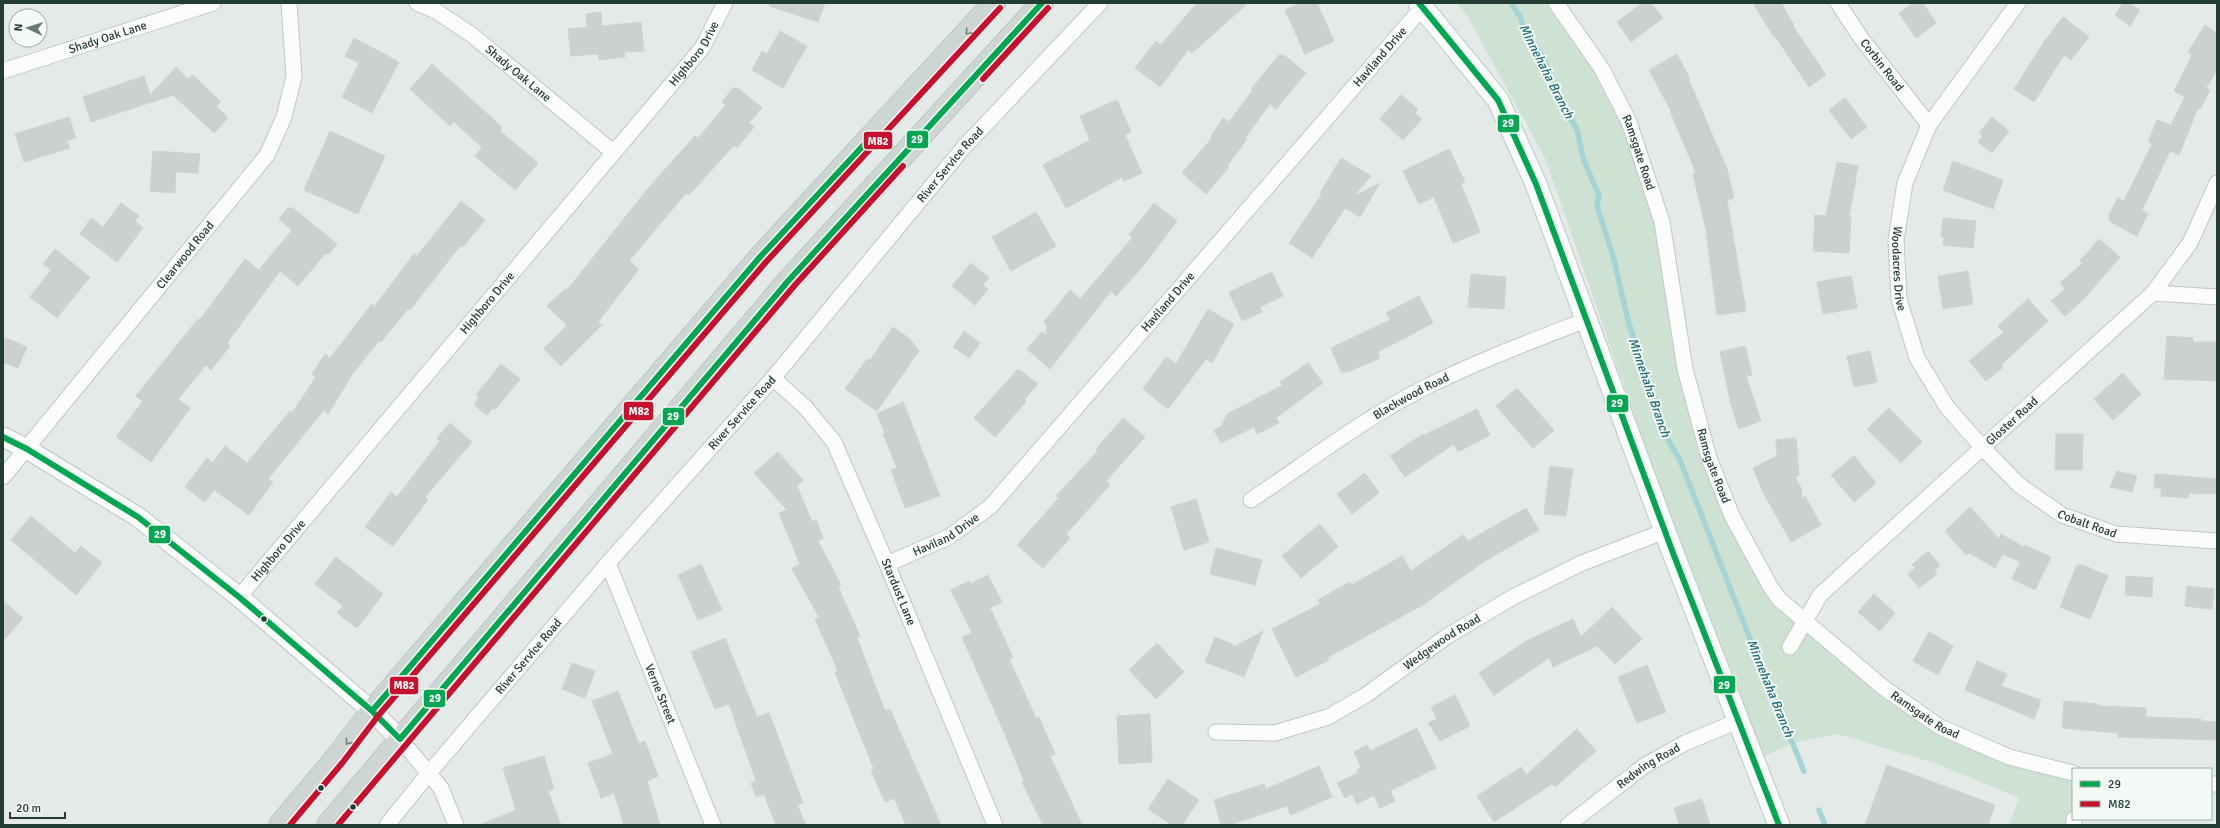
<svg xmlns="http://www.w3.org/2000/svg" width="2220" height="828" font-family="Signika,sans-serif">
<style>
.green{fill:#cee2d3}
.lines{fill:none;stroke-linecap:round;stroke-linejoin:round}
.stream{stroke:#a6d3d6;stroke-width:5.5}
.building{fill:#ccd1cf;stroke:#cdd3d0}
.minor-casing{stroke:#c1c7c4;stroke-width:17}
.tertiary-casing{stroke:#c1c7c4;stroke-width:21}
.secondary-casing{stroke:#c0c7c4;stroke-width:23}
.primary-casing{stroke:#bdc6c2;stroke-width:24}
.minor{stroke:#fbfcfb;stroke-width:15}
.tertiary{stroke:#fbfcfb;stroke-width:19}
.secondary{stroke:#fbfcfb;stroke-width:21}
.primary{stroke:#ced6d3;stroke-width:22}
.bus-1-casing{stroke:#f3f9f5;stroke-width:9}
.bus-2-casing{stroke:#f3f9f5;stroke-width:9}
.bus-1{stroke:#00a651;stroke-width:6}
.bus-2{stroke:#c8102e;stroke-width:6}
.oneway{stroke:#70827c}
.bus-dot{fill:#233d34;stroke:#f3f9f5;stroke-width:1.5}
.labels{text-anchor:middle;stroke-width:4;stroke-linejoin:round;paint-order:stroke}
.street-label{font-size:12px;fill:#233d34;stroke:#f3f9f5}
.water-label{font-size:13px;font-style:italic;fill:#1f6d77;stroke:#f3f9f5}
.line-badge{stroke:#f3f9f5;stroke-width:1.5}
.badge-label{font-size:11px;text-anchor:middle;font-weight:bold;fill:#fff}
</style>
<rect width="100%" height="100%" fill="#e4eae7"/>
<path class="green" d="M1456 3H1556L1602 69 1662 222 1709 458 1770 586 1940 727 2073 773 2074 825H2009L2019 798 1938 764 1838 734 1793 743 1754 761 1545 158 1468 17Z"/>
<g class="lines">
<path class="stream" d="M1511 3 1521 18 1523 28 1545 60 1554 91 1577 129 1583 158 1599 196 1597 206 1613 256 1629 324 1669 442 1680 460 1754 649 1804 771
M1819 810 1825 825"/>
</g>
<path class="building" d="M769 3H825L818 22 769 6Z
M1197 3H1248L1192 53 1188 50 1160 87 1135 68 1156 41 1161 45Z
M1300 3H1317L1334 41 1305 54 1285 10Z
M1642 3H1651L1663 18 1631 42 1617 22Z
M1753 3H1781L1794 25 1793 26 1826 75 1809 87 1775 36 1774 37Z
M1914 3H1923L1936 23 1916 38 1899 13Z
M2123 3H2129L2140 10 2130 26 2115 15Z
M601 12 602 26 641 22 644 51 624 52 625 57 599 60 598 54 571 56 568 29 587 27 586 14Z
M2063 17 2089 37 2071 60 2064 55 2034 102 2014 89 2044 42Z
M2205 25 2217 33V70L2206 88 2210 90 2200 109 2198 108 2179 155 2170 151 2142 210 2148 214 2137 236 2109 221V215L2118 198 2124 201 2152 144 2148 142 2157 120 2171 125 2185 97 2174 91 2192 55 2188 52Z
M780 31 807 46 783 88 752 70 762 51 767 54Z
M354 38 399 62 372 113 342 97 359 63 345 56Z
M1677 54 1689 77 1688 78 1727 169 1734 198 1727 200 1746 311 1717 315 1706 230 1693 174 1696 173 1670 111H1671L1649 70Z
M1279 55H1284L1306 73 1276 109 1270 104 1245 138 1247 139 1227 166 1229 167 1206 194 1182 173 1212 138 1211 136 1223 118 1229 122 1253 90 1251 89Z
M432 64 502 127 500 131 538 163 515 190 475 156 482 147 454 122 450 126 410 89Z
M176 67 188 79 193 75 221 102 216 106 228 118 214 133 173 95 91 122 83 97 144 76 150 95Z
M733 88H738L762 108 749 123 754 127 737 148 734 145 689 195 686 193 629 261 639 269 598 322 602 325 561 366 544 349 567 325 547 306 565 289 567 290 650 186 695 136 698 138 726 105 722 102Z
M1401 95 1418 109 1415 113 1422 119 1403 140 1380 119Z
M1845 98 1867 127 1851 139 1829 110Z
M1117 100 1131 132 1125 135 1142 173 1124 181 1122 177 1066 208 1043 165 1090 140 1080 116Z
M69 117 76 138 67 140 70 148 24 162 15 134Z
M1992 117 2009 131 1992 153 1978 142 1983 136 1979 133Z
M330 131 385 156 358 214 304 190Z
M1449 149 1465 182 1461 184 1480 232 1453 243 1434 197 1419 204 1403 171Z
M153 151 200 154 198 173 176 172 175 193 150 191Z
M1341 158 1371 176 1354 196 1380 183 1360 217 1345 208 1312 258 1289 243 1322 194 1320 193Z
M1953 161 2003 180 1993 209 1943 190Z
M1837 162 1858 166 1849 217H1851L1849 253 1813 251 1815 215 1826 216Z
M461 201 485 220 463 247 460 246 410 310 408 309 381 342 379 341 353 373 328 414 324 410 268 479 273 482 249 515 214 490 205 502 185 487 207 458 213 463 225 446 247 463 290 411 292 413 316 377 312 374 325 354 330 358 372 304 374 307 414 254 417 256Z
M121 203 139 216 135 221 143 228 117 262 80 234 91 218 103 227Z
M1154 203 1177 221 1144 265 1116 296 1111 291 1050 369 1027 349 1042 332 1049 338 1046 332 1047 326 1044 322 1070 290 1080 299 1132 238 1129 235Z
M288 208H293L337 244 328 255 326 253 298 286 280 271 227 343 230 346 211 370 206 365 178 399 190 408 151 462 116 437 143 401 136 396 198 319 199 321 245 259 259 270 292 230 279 219Z
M1036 212 1056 246 1011 271 992 237Z
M1943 218 1976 221 1973 248 1943 245 1944 237H1941Z
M2099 239 2120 257 2084 299 2065 316 2051 301 2065 289 2060 283 2083 263 2080 261Z
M55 249 90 277 57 318 30 297 51 270 43 264Z
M971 263 989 278 983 285 988 289 975 305 952 286Z
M1968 271 1973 304 1943 309 1938 276Z
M1272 272 1283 296 1260 307 1262 312 1242 321 1229 292Z
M1471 274 1506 277 1504 309 1468 307Z
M1851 276 1857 308 1823 314 1817 282Z
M1419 296 1433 323 1378 352 1380 358 1347 372H1341L1331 348 1390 320 1386 313Z
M2028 299 2048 321 2001 365 2003 367 1986 381 1969 361 2004 332 1998 326Z
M1208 309 1234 324 1212 363 1206 359 1168 409 1143 389 1166 357 1176 364Z
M893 327 910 339 919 351 877 411 845 389 867 359 870 360Z
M964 331 980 343 969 358 953 347Z
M2167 336 2193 338V342H2217V381L2164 379Z
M3 337 27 347 18 368 3 362Z
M1745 346 1752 375 1746 376 1761 421 1739 429 1731 405 1720 352Z
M1870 351 1877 382 1854 387 1847 356Z
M1308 363 1323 383 1276 418 1279 423 1257 434 1254 427 1221 443 1214 430 1221 427 1227 414 1283 385 1280 382Z
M501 364 520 379 495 410 493 408 487 415 474 405 479 398 476 395Z
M1018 369 1038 384 1024 400 1026 402 995 437 974 418Z
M2123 373 2141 394 2113 420 2094 399Z
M1517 388 1554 430 1533 448 1496 406Z
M903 402 940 496 905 508 891 470 897 468 883 434 885 433 877 414Z
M1889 408 1922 442 1901 463 1867 429Z
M1477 409 1490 435 1458 452 1454 444 1405 477 1390 456 1423 434 1424 435Z
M1123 418 1145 437 1106 481 1110 485 1066 534 1070 538 1043 568 1017 545 1059 498 1056 496 1098 451 1096 449Z
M450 423 472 442 425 497 428 500 393 546 365 527 391 492 397 497 440 441 437 438Z
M2056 434H2083L2082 470H2055Z
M1796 438 1799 475 1795 477 1801 488 1802 499 1805 496 1821 525 1791 542 1763 492 1753 468 1777 456 1776 440Z
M778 452 803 480 797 486 812 522 816 520 823 538 818 541 841 585 838 587 860 636 857 638 885 711 890 709 941 825H906L894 798 885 802 871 770 874 769 835 672 838 671 815 619 819 617 792 569 800 564 779 513 787 510 754 473Z
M1854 456 1876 483 1854 502 1831 475Z
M1550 466 1573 469 1566 516 1544 514Z
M2117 471 2137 476 2132 492 2110 487Z
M1365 473 1379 493 1352 514 1337 494Z
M2155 474 2217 479V494L2189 493 2188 498 2161 496V488H2154Z
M1196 499 1209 542 1184 550 1171 507Z
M1970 507 1999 539 2001 534 2024 547 2025 545 2051 557 2035 590 2012 579 2020 562 2003 554 1995 568 1969 553 1966 555 1945 531Z
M1526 508 1539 530 1485 561 1428 601V602L1327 658 1329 660 1296 677 1272 629 1320 604 1318 600 1350 582 1352 585 1402 556 1411 571 1463 535 1468 541Z
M31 516 75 553 81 546 102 563 76 595 11 540Z
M1320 524 1338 547 1301 578 1282 556Z
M1216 548 1262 560 1255 585 1210 574Z
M1928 551 1940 565 1934 570 1937 574 1919 588 1908 574 1915 568 1912 565Z
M336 557 383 594 357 628 337 613 343 606 315 584Z
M701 564 722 610 698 620 678 575Z
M2077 565H2083L2108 576 2090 619 2060 607Z
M988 575 1002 602 990 608 1013 657 1009 659 1036 718 1039 717 1055 754 1050 756 1082 825H1043L1022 782 1024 781 1004 732 962 637 972 633 951 590 969 581 970 584Z
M2126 576 2153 578 2152 597 2125 595Z
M2187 586 2214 589 2212 609 2185 606Z
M1874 594 1895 613 1880 631 1858 612Z
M3 601 23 618 3 641Z
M1612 607 1642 639 1615 664 1597 646 1553 667 1549 658 1494 695 1479 673 1526 641 1573 619 1581 637Z
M1263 631 1244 677 1205 662 1215 637 1232 644 1234 647Z
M1929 632 1953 646 1938 675 1913 661Z
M725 638 757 717 769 713 803 803 797 805 806 825H776L764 794 756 797 751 783 756 781 729 704 715 709 691 652Z
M1157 643 1184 672 1156 699 1129 670Z
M1977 661 2007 674 2001 686 2041 700 2034 719 1965 690Z
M572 663 595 671 585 698 562 689Z
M1647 665 1666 712 1637 723 1618 677Z
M618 691 639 744 645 741 658 776 647 781 660 825H624L614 793 601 798 588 763 613 754 592 701Z
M1455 695 1470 726 1440 741 1428 723 1437 719 1431 707Z
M2064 701 2098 704V706L2146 708V717L2201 719V721L2217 722V740L2118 737V733L2062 728Z
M1150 714 1152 762 1119 764 1117 716Z
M1417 728 1436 768 1390 791 1395 801 1380 808 1374 795 1357 804 1352 794 1345 798 1337 783 1358 773 1357 770 1361 767 1354 752 1367 745 1370 751Z
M1577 729 1596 751 1555 787 1552 784 1494 822 1477 796 1521 767 1526 775Z
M544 756 554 789 548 791 561 825H479L516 810 503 768Z
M1887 765 1995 805 1988 825H1865Z
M1319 766 1332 797 1291 815 1287 806 1229 825H1221L1214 800 1264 784 1266 789Z
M1168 779 1199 800 1182 825H1172L1148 809Z
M1702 799 1710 825H1679L1674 808Z"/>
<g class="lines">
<g class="minor-casing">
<g id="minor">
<path id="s1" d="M417 3 436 11 472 35 613 152"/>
<path id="s2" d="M1556 3 1602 69 1629 122 1662 222 1685 369 1709 458 1732 516 1770 586 1779 599 1884 688 1940 727 2009 757 2073 773"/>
<path id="s3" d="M1838 3 1861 38 1929 125"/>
<path id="s4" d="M2018 3 1929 125 1905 183 1896 240 1899 299 1917 358 1947 407 1983 448 2019 485 2062 515 2116 534 2217 541"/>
<path id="s5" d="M3 71 213 3"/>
<path d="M2153 293 2217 297"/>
<path id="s6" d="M773 378 805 407 834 442 887 564 995 825"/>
<path id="s7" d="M3 477 267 155 284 117 294 76 289 3"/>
<path id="s8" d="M1251 500C1308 462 1364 418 1426 387 1478 361 1532 341 1586 320"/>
<path id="s9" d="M608 563 713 825"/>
<path id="s10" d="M887 564 949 537 991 506 1423 7"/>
<path id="s11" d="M239 597 702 48 725 3"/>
<path id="s12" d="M1790 647 1820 595 2153 293 2190 243 2217 183"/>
<path id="s13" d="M1216 732 1275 733 1328 717 1366 695 1446 637 1513 597 1582 563 1665 531"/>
<path d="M400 739 441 788 456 825"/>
<path d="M2211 784H2217"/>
<path id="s14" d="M387 825 429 773 608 563 773 378 964 147 1100 3"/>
<path id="s15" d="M1568 825 1644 766 1685 743 1738 721"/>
<path d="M2074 825V819"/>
</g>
</g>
<g class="tertiary-casing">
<path id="tertiary" d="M3 437 27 449 138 517 239 597 372 711 400 739"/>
</g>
<g class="secondary-casing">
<path id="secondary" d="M1419 3 1498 100 1536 184 1673 553 1779 825"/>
</g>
<g class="primary-casing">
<path id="primary" d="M280 825 337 757 372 711 760 257 994 3
M328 825 789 280 1042 3"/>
</g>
<use href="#minor" class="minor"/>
<use href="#tertiary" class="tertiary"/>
<use href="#secondary" class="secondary"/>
<use href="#primary" class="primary"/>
<g class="bus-1-casing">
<path id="bus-1" d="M1419 3 1498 100 1536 184 1673 553 1779 825
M3 437 27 449 138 517 239 597 372 711 400 739 789 280 1042 3
M372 711 760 257 872 136"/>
</g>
<g class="bus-2-casing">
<path id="bus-2" d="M983 79 1048 8
M290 825 343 762 378 716 766 262 1000 8
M338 825 795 285 903 166"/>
</g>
<use href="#bus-1" class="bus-1"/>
<use href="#bus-2" class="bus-2"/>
</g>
<defs><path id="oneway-chevron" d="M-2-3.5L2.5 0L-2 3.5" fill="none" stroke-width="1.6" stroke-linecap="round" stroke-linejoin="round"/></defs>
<g class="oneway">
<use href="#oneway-chevron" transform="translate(968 32) rotate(133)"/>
<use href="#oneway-chevron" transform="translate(348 742) rotate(127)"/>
</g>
<g class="bus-dot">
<circle cx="264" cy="619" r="3.5"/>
<circle cx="321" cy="788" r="3.5"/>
<circle cx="353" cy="807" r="3.5"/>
</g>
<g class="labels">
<g class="street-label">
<text dy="4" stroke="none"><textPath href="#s5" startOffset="110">Shady Oak Lane</textPath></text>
<text dy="4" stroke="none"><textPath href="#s11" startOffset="709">Highboro Drive</textPath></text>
<text dy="4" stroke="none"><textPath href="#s10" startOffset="714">Haviland Drive</textPath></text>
<text dy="4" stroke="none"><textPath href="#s3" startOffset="76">Corbin Road</textPath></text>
<text dy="4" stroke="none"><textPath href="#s1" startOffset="124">Shady Oak Lane</textPath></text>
<text dy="4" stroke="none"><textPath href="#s2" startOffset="172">Ramsgate Road</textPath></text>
<text dy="4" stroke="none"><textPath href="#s14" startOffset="868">River Service Road</textPath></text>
<text dy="4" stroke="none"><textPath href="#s7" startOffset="287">Clearwood Road</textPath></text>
<text dy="4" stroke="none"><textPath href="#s4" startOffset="300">Woodacres Drive</textPath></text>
<text dy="4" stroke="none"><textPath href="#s10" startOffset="390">Haviland Drive</textPath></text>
<text dy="4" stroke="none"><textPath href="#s11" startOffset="385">Highboro Drive</textPath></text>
<text dy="4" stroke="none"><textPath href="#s8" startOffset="191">Blackwood Road</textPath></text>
<text dy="4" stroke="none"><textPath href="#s14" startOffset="544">River Service Road</textPath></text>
<text dy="4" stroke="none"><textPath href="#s12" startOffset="319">Gloster Road</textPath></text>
<text dy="4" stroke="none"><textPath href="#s2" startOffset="495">Ramsgate Road</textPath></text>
<text dy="4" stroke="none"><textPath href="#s4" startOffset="635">Cobalt Road</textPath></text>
<text dy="4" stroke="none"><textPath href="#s10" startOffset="66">Haviland Drive</textPath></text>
<text dy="4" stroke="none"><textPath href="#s11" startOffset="61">Highboro Drive</textPath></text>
<text dy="4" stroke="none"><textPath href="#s6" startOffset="252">Stardust Lane</textPath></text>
<text dy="4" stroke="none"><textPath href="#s13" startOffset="251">Wedgewood Road</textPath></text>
<text dy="4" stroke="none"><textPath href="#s14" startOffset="220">River Service Road</textPath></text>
<text dy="4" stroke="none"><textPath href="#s9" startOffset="141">Verne Street</textPath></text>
<text dy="4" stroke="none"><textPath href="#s2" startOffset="831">Ramsgate Road</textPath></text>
<text dy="4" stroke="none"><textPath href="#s15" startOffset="100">Redwing Road</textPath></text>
</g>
<g class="water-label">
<text transform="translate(1547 71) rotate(63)" y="5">Minnehaha Branch</text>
<text transform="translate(1650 387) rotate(71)" y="5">Minnehaha Branch</text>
<text transform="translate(1771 688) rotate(68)" y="5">Minnehaha Branch</text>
</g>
</g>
<g class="line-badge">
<rect x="1497" y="114" width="23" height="19" rx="4" fill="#00a651"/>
<rect x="906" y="130" width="23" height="19" rx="4" fill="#00a651"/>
<rect x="863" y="131" width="30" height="19" rx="4" fill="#c8102e"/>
<rect x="1606" y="394" width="23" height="19" rx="4" fill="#00a651"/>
<rect x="623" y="401" width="31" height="20" rx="4" fill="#c8102e"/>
<rect x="662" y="407" width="23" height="19" rx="4" fill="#00a651"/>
<rect x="148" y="525" width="23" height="19" rx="4" fill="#00a651"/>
<rect x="1713" y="675" width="23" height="19" rx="4" fill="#00a651"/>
<rect x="389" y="676" width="30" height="19" rx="4" fill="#c8102e"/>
<rect x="423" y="689" width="23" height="19" rx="4" fill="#00a651"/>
</g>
<g class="badge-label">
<text x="1508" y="127">29</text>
<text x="917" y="143">29</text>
<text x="878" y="145">M82</text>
<text x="1617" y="407">29</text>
<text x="639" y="415">M82</text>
<text x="673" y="420">29</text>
<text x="160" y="538">29</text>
<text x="1724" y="689">29</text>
<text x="404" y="689">M82</text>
<text x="435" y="702">29</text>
</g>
<rect width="2220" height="828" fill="none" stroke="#233d34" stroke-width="8"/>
<rect x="2072" y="768" width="140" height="52" fill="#f3f9f5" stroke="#a0aea8"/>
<rect x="2080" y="781" width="20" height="6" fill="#00a651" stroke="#a0aea8"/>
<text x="2108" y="788" font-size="12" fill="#233d34">29</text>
<rect x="2080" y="801" width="20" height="6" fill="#c8102e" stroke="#a0aea8"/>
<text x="2108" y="808" font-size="12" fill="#233d34">M82</text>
<g transform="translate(28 28) rotate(274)"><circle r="19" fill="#f3f9f5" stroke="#a0aea8"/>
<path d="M0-3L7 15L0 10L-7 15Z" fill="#677a73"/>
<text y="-6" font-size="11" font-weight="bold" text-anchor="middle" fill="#233d34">N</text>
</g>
<path d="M10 812v6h55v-6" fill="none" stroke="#233d34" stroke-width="2"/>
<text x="16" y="812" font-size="12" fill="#233d34" stroke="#f3f9f5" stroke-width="3" paint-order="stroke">20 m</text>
</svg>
